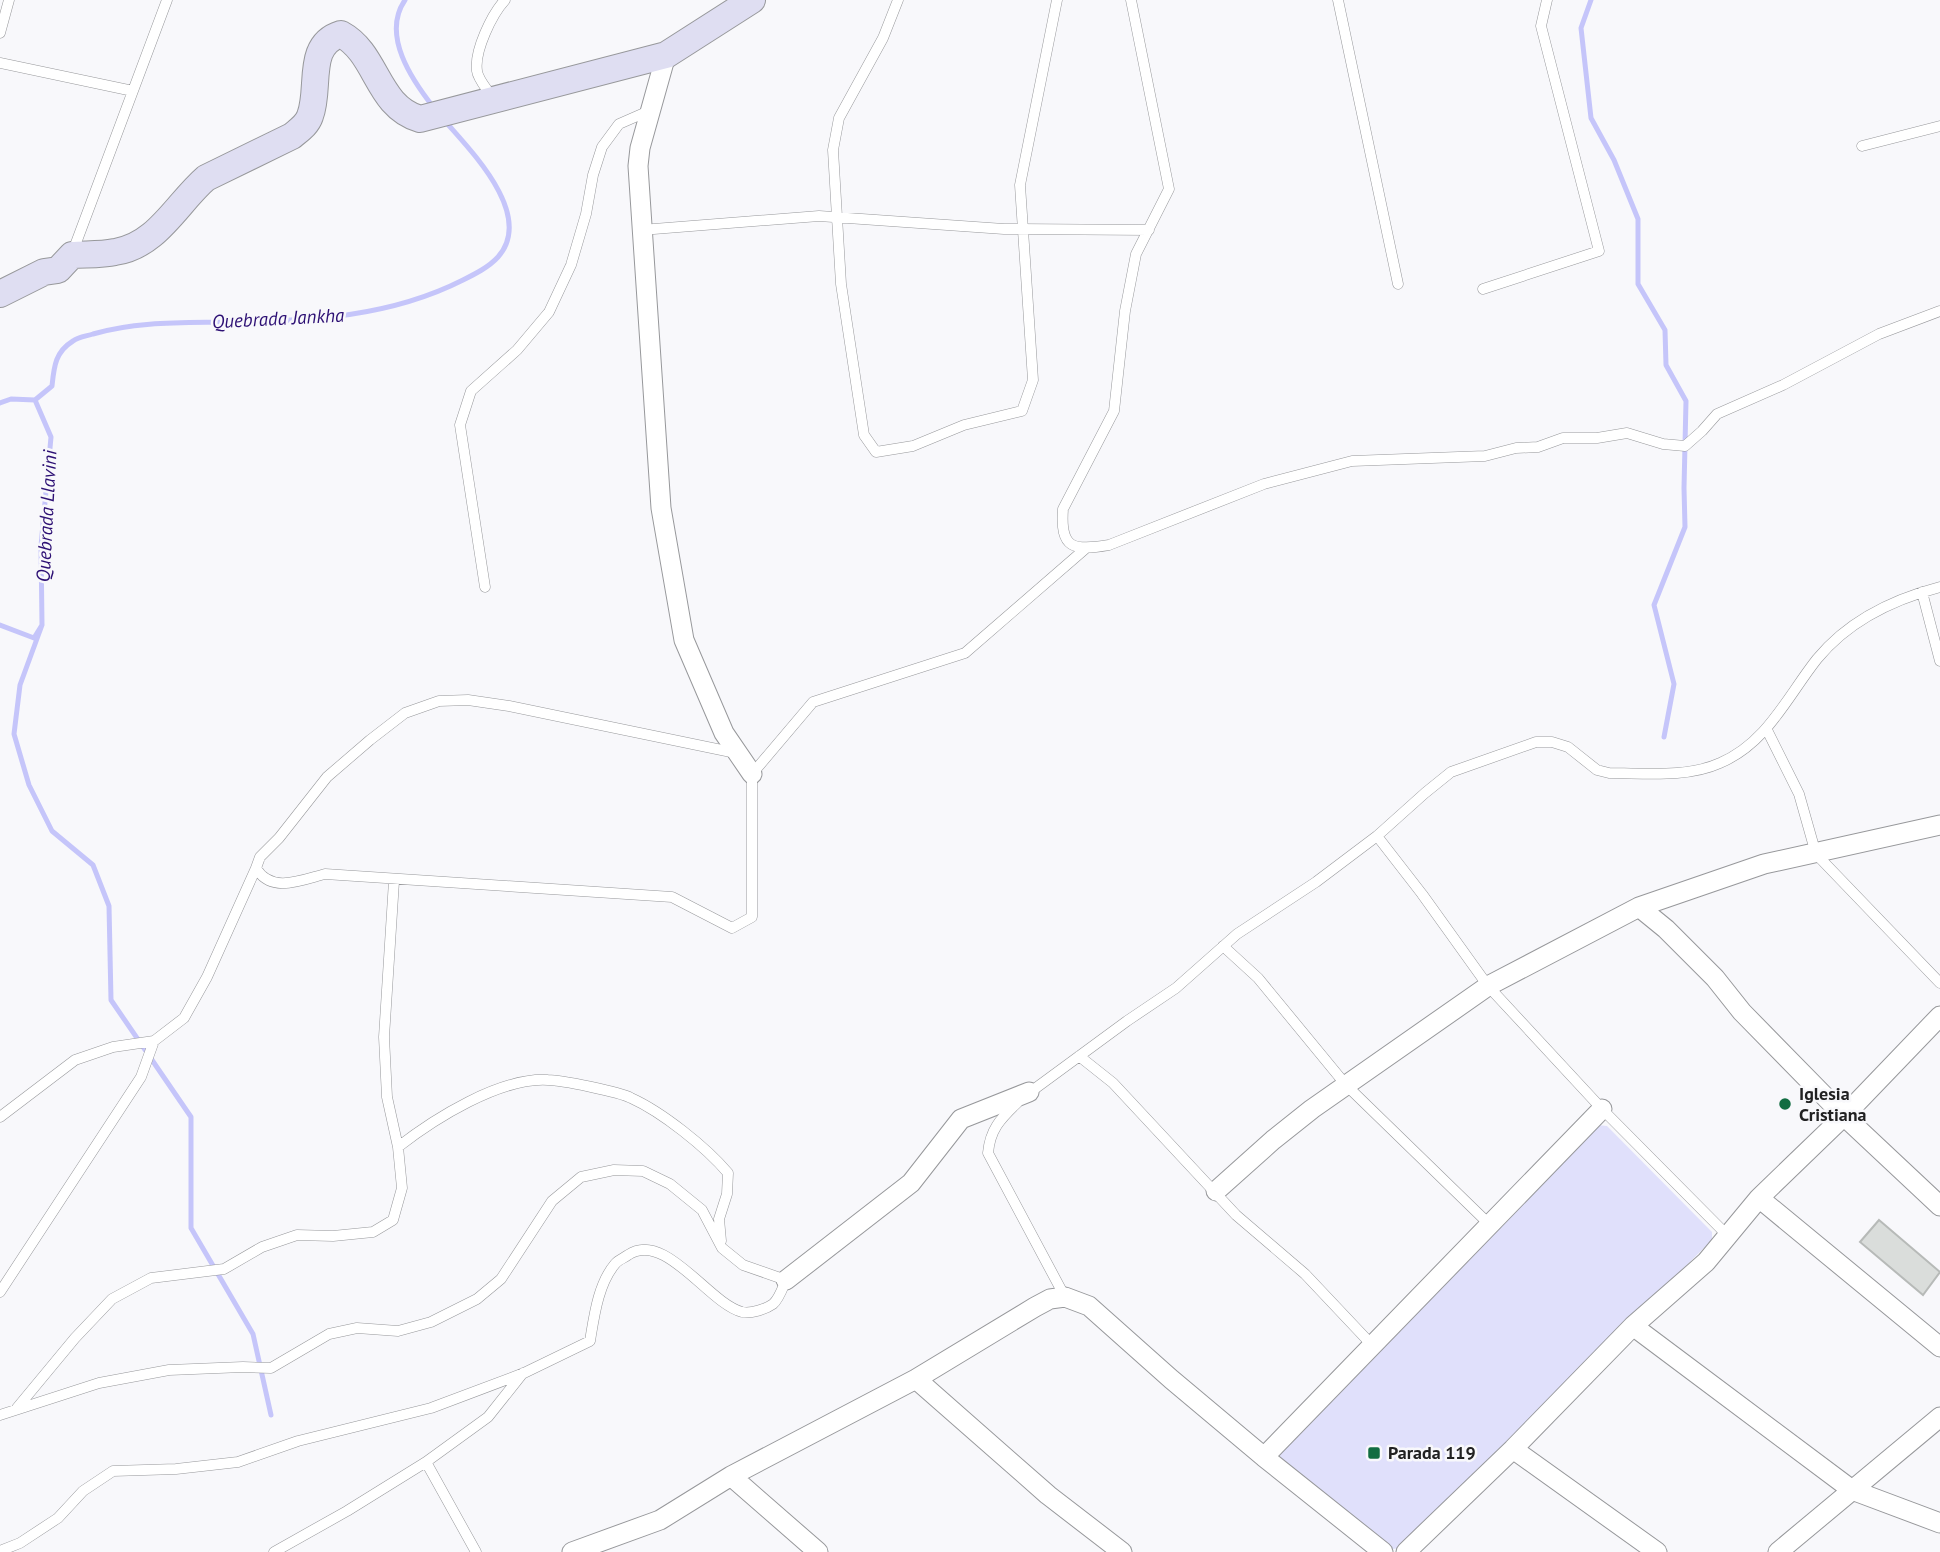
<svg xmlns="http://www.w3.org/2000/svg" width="1940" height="1552" font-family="'PT Sans',sans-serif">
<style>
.green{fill:#e0e0fb}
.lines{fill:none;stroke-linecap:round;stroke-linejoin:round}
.stream{stroke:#c5c5fa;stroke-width:5}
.building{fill:#dadddb;stroke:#b7bab8;stroke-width:2}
.lane-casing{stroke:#97989b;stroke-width:11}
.street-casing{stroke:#97989b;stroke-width:21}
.secondary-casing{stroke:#97989b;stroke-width:28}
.lane{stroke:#fff;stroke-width:10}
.street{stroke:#fff;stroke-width:19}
.secondary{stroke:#dfdef2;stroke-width:26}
.poi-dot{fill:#116d41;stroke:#f8f8fb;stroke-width:2.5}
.labels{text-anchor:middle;stroke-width:5;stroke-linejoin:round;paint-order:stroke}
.poi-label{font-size:18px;font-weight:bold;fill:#212122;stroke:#f8f8fb;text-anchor:start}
.water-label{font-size:19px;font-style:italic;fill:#2d1074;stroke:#f8f8fb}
</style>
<rect width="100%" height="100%" fill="#f8f8fb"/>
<path class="green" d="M1597 1125 1607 1126 1712 1232V1240L1400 1548 1393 1549 1384 1545 1281 1463 1278 1454Z"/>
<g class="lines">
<path class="stream" d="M405 0C381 35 412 80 434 108
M1591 0 1581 28 1591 118 1614 160 1638 219V284L1665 330 1666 365 1686 401 1684 488 1685 527 1654 605 1674 684 1664 737
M0 403 11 399 35 400 52 386C54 367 55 352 73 341 78 337 87 336 93 334 138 321 184 323 230 322 311 321 390 317 463 280 475 274 489 267 498 257 535 215 471 151 445 121
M0 625 34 638 42 625 41 546 51 437 35 400
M42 625 20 685 14 734 29 785 52 831 93 865 109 906 111 1000 191 1117V1228L253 1334 271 1415"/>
</g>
<path class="building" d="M1879 1220 1940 1272 1923 1295 1860 1242Z"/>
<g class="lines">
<g class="lane-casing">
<path id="lane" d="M898 0 883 38 839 118 833 150 841 284 864 435 876 452 913 446 964 425 1022 411 1033 380 1020 185 1057 0
M1131 0 1169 189 1136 254 1125 311 1114 411 1063 509C1060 549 1073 551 1109 545L1264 484 1352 461 1485 456 1516 448 1538 447 1563 438H1597L1627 433 1663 444 1685 446 1702 431 1717 414 1783 385 1879 334 1940 311
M1338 0 1398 284
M0 33 9 0
M0 63 133 91
M493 99C489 91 478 80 477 71 474 51 492 14 505 0
M1862 146 1940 126
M641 230 819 216 1004 229 1149 230
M73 251 167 0
M1483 289 1599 251 1541 26 1547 0
M485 587 460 425 471 391 517 350 549 312 571 265 586 214 593 175 602 147 619 124 651 110
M1922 592 1940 661
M1767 730 1799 794 1816 854 1940 983
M736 753 509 706 468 700 439 701 405 713 370 740 327 777 279 838 260 857 256 868C271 894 302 880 325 874L672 897 732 928 752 917V774L813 702 965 653 1085 549
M1377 836 1422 894 1488 986 1602 1109 1727 1235
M1223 946 1258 978 1346 1085 1489 1224
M1079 1056 1113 1083 1236 1215 1305 1274 1372 1345
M1029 1093 1127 1021 1176 988 1237 934 1316 882 1377 836 1425 793 1451 772 1536 742H1552L1568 747 1597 770 1609 773C1645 773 1687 778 1720 763 1767 743 1787 697 1817 659 1848 621 1894 599 1940 587
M1017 1103C1000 1119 990 1130 988 1153L1065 1297
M0 1117 75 1060 113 1047 154 1041 184 1018 207 977 256 868
M398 1147C434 1119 500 1077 548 1080 561 1080 620 1092 631 1098 662 1112 706 1147 728 1173L727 1194 719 1219 721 1241
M0 1292 141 1077 154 1041
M17 1408 75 1338 112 1299 151 1278 224 1269 262 1247 297 1235 333 1236 373 1232 393 1220 402 1188 398 1147 387 1097 384 1037 394 881
M0 1415 99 1383 169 1370 243 1367 271 1368 329 1334 357 1328 398 1331 431 1322 477 1299 501 1279 552 1201 581 1177 614 1170 643 1171 670 1184 702 1210 722 1248 743 1265 786 1280C783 1287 779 1299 773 1304 766 1309 751 1314 742 1312 708 1303 665 1230 628 1255 624 1258 618 1260 615 1264 598 1284 594 1317 590 1341L524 1373 431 1408 298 1441 238 1462 176 1469 113 1471 83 1491 58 1518 20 1543 0 1551
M426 1462 476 1552
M274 1552 347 1511 426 1462 488 1417 523 1373"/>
</g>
<g class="street-casing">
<path id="street" d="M666 55 640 148 638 166 661 508 684 640 724 733 752 774
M1639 907 1666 929 1715 978 1742 1012 1844 1116 1940 1206
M1216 1191 1273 1140 1312 1109 1488 986 1639 907 1764 864 1940 825
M1759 1198 1940 1347
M786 1280 911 1183 961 1119 1029 1092
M1633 1326 1852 1490 1940 1523
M916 1379 1048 1495 1122 1552
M1513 1449 1657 1552
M1264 1457 1602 1109
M731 1476 818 1552
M572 1552 660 1520 731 1476 916 1379 1035 1307 1050 1299 1065 1297 1089 1306 1171 1379 1264 1457 1383 1552
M1406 1552 1513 1449 1633 1326 1706 1262 1759 1198 1844 1116 1940 1016
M1778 1552 1940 1417"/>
</g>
<g class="secondary-casing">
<path id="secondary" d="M0 294 44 272 58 270 72 255C86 254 101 255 115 252 157 246 177 203 206 178L292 136C299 130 307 125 310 116 321 88 305 45 341 34 378 54 376 106 420 119L666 55 752 0"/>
</g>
<use href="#lane" class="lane"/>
<use href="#street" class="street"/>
<use href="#secondary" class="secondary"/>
</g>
<g class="poi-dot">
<circle cx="1785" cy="1104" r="7"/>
<rect x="1367" y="1446" width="14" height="14" rx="3.5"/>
</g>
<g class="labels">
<g class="poi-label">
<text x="1799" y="1100">Iglesia<tspan x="1799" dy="21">Cristiana</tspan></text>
<text x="1388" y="1459">Parada 119</text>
</g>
<g class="water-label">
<text transform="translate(278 318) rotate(-3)" y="7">Quebrada Jankha</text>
<text transform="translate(46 516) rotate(-87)" y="7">Quebrada Llavini</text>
</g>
</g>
</svg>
